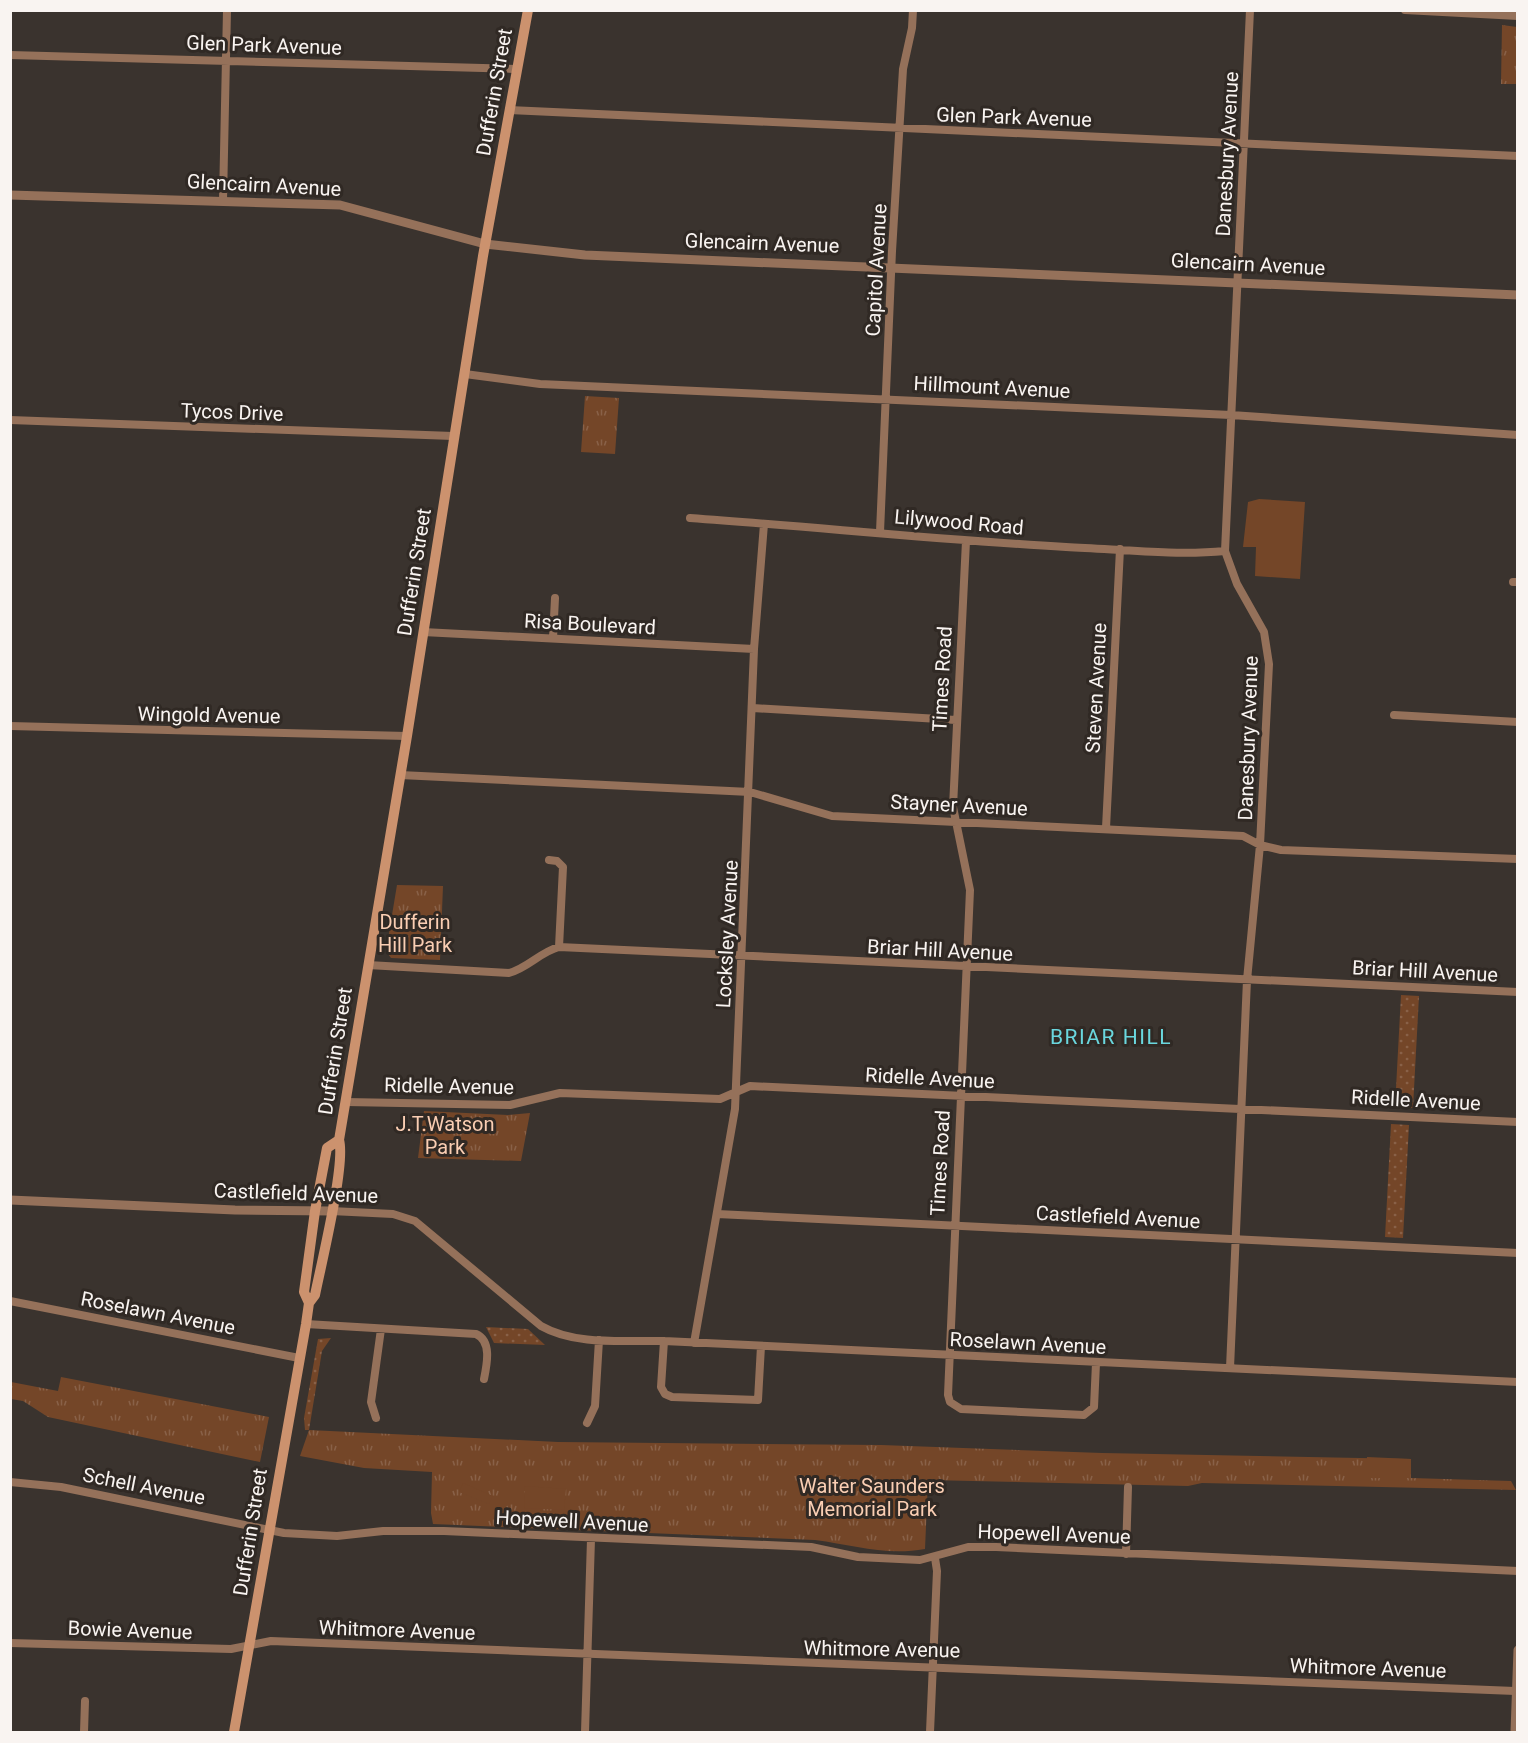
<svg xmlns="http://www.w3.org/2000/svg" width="1528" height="1743" font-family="Roboto,sans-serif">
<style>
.grass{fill:url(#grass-dots)}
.park{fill:url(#park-tufts)}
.garden{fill:#744628}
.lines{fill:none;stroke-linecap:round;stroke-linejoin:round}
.minor{stroke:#95715a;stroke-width:8}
.tertiary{stroke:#95715a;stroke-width:9}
.secondary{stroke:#cc926e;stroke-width:10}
.labels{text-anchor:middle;stroke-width:6;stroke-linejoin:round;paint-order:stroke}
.street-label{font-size:20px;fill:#f9f4f1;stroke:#302924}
.park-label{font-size:20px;fill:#faceb3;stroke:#302924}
.neighbourhood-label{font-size:21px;letter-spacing:1.5px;fill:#6ad7de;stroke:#302924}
</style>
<defs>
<pattern id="grass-dots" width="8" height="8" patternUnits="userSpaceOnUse" patternTransform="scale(1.5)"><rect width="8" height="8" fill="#744628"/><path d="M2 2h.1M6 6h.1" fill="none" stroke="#896148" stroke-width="1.8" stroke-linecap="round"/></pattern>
<pattern id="park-tufts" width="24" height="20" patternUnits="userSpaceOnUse" patternTransform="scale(1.5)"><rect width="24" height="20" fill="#744628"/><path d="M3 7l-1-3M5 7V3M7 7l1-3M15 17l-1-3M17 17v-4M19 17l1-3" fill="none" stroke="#896148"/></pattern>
</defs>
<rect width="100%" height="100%" fill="#3a332e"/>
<path class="grass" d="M1401 995 1419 996 1413 1108 1395 1107Z
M1391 1124 1409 1125 1403 1238 1385 1237Z
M486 1327 528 1329 545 1345 494 1343Z
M331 1338 322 1351 309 1430H305L304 1418 318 1339Z"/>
<path class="park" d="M1502 25 1517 27V84H1501Z
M585 396 619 398 615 454 581 452Z
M397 885 443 886 440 960 391 958 386 951Z
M424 1111 508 1115 530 1113 521 1161 418 1158Z
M61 1377 269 1417 260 1462 48 1417 23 1401 11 1399V1382L58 1391Z
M309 1430 558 1442 881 1445 1102 1453 1411 1459V1478L1511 1481 1516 1490 1202 1483 1188 1486 928 1480 925 1549C885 1556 854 1545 815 1540L433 1524 431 1513 432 1472 364 1468 300 1456Z"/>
<path class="garden" d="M1259 499 1305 502 1300 579 1255 576 1256 547H1243L1248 502Z
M1367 1457 1411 1459 1410 1478H1367Z
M463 1483 493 1496 489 1504 459 1492Z
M525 1486 566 1489 564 1510 524 1508Z"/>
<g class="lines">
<path class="minor" d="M1405 10 1518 16
M10 55 517 69
M509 110 1518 156
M223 200 227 10
M465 374 540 384 1231 415 1518 435
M10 420 453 436
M690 518C816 527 941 540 1066 547 1118 549 1173 556 1225 551
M880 532 892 251 903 69 912 28 913 10
M966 541 953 807 970 890 948 1395 950 1402 961 1409 1084 1415 1094 1407 1096 1363
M1513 582H1518
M423 632 754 649
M553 638 555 598
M753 708 956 720
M1394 715 1518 722
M10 726 407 736
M400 775 750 792 832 816 1243 836 1260 845 1281 850 1518 859
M1106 828 1120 549
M549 860 557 861 563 867 559 947
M368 965 509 973C528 968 540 952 559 947L1518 992
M346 1102 510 1105 560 1093 720 1099 750 1086 1518 1122
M331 1211 393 1214 415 1221 541 1326C576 1346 624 1340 664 1341L1518 1382
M717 1214 1518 1253
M10 1301 299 1358
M306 1324 476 1334C492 1341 487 1364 484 1379
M664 1341 661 1387 665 1394 672 1397 758 1400 761 1346
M694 1343 735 1109 754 649 764 524
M1230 1368 1247 980 1260 845 1269 664 1264 632 1237 584 1225 551 1250 10
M376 1418 371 1402 381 1329
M587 1423 595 1406 599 1340
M10 1482 61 1487 284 1533 337 1536 383 1531H444L811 1547 858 1557 920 1560 968 1547H996L1518 1571
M1126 1554 1128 1487
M10 1643 231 1649 271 1641 1515 1691
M84 1732 85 1701
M585 1732 591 1539
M930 1732 937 1571 935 1558"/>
<path class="tertiary" d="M10 195 340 205 485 244 585 255 1518 295
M10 1200 235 1210 331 1211
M1515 1732 1518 1650"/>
<path class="secondary" d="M309 1303 315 1295C321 1265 346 1163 339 1140L407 736 483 256 528 10
M234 1732 306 1324 309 1303 304 1292 315 1211 327 1148 339 1140"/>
</g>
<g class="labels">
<g class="street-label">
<text transform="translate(264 45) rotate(2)" y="7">Glen Park Avenue</text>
<text transform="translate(494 92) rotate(-80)" y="7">Dufferin Street</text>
<text transform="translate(1014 117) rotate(2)" y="7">Glen Park Avenue</text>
<text transform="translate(1227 154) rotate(-87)" y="7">Danesbury Avenue</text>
<text transform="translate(264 185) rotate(3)" y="7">Glencairn Avenue</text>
<text transform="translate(762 243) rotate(2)" y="7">Glencairn Avenue</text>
<text transform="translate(1248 264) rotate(3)" y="7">Glencairn Avenue</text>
<text transform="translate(876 270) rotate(-87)" y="7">Capitol Avenue</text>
<text transform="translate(992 387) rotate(3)" y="7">Hillmount Avenue</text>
<text transform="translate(232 412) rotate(2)" y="7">Tycos Drive</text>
<text transform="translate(959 522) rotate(5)" y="7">Lilywood Road</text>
<text transform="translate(414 572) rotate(-81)" y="7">Dufferin Street</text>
<text transform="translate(590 624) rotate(3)" y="7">Risa Boulevard</text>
<text transform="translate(942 679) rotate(-87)" y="7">Times Road</text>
<text transform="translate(1096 688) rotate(-87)" y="7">Steven Avenue</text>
<text transform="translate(209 715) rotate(1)" y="7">Wingold Avenue</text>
<text transform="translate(1248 738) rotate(-88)" y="7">Danesbury Avenue</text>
<text transform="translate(959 805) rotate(3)" y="7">Stayner Avenue</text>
<text transform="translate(727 934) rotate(-87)" y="7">Locksley Avenue</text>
<text transform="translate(940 950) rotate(3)" y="7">Briar Hill Avenue</text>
<text transform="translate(1425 971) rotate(3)" y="7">Briar Hill Avenue</text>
<text transform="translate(335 1051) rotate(-81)" y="7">Dufferin Street</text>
<text transform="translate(930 1078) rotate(3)" y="7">Ridelle Avenue</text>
<text transform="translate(449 1086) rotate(1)" y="7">Ridelle Avenue</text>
<text transform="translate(1416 1100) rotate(3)" y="7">Ridelle Avenue</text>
<text transform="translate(940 1163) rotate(-87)" y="7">Times Road</text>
<text transform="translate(296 1193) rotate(2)" y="7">Castlefield Avenue</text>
<text transform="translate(1118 1217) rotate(3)" y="7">Castlefield Avenue</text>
<text transform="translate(158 1313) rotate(11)" y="7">Roselawn Avenue</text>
<text transform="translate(1028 1343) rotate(3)" y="7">Roselawn Avenue</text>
<text transform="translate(144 1486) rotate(11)" y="7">Schell Avenue</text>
<text transform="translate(572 1521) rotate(3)" y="7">Hopewell Avenue</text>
<text transform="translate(250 1532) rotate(-81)" y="7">Dufferin Street</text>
<text transform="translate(1054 1534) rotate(2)" y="7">Hopewell Avenue</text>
<text transform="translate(130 1630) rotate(2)" y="7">Bowie Avenue</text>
<text transform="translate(397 1630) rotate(2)" y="7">Whitmore Avenue</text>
<text transform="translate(882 1649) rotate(1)" y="7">Whitmore Avenue</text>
<text transform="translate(1368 1668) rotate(2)" y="7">Whitmore Avenue</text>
</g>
<g class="park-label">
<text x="415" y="929">Dufferin<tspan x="415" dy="23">Hill Park</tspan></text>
<text x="445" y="1131">J.T.Watson<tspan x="445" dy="23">Park</tspan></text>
<text x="872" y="1493">Walter Saunders<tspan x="872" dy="23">Memorial Park</tspan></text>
</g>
<g class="neighbourhood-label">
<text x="1111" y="1044">BRIAR HILL</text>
</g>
</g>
<rect width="1528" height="1743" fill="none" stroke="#f9f4f1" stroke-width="24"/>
</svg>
